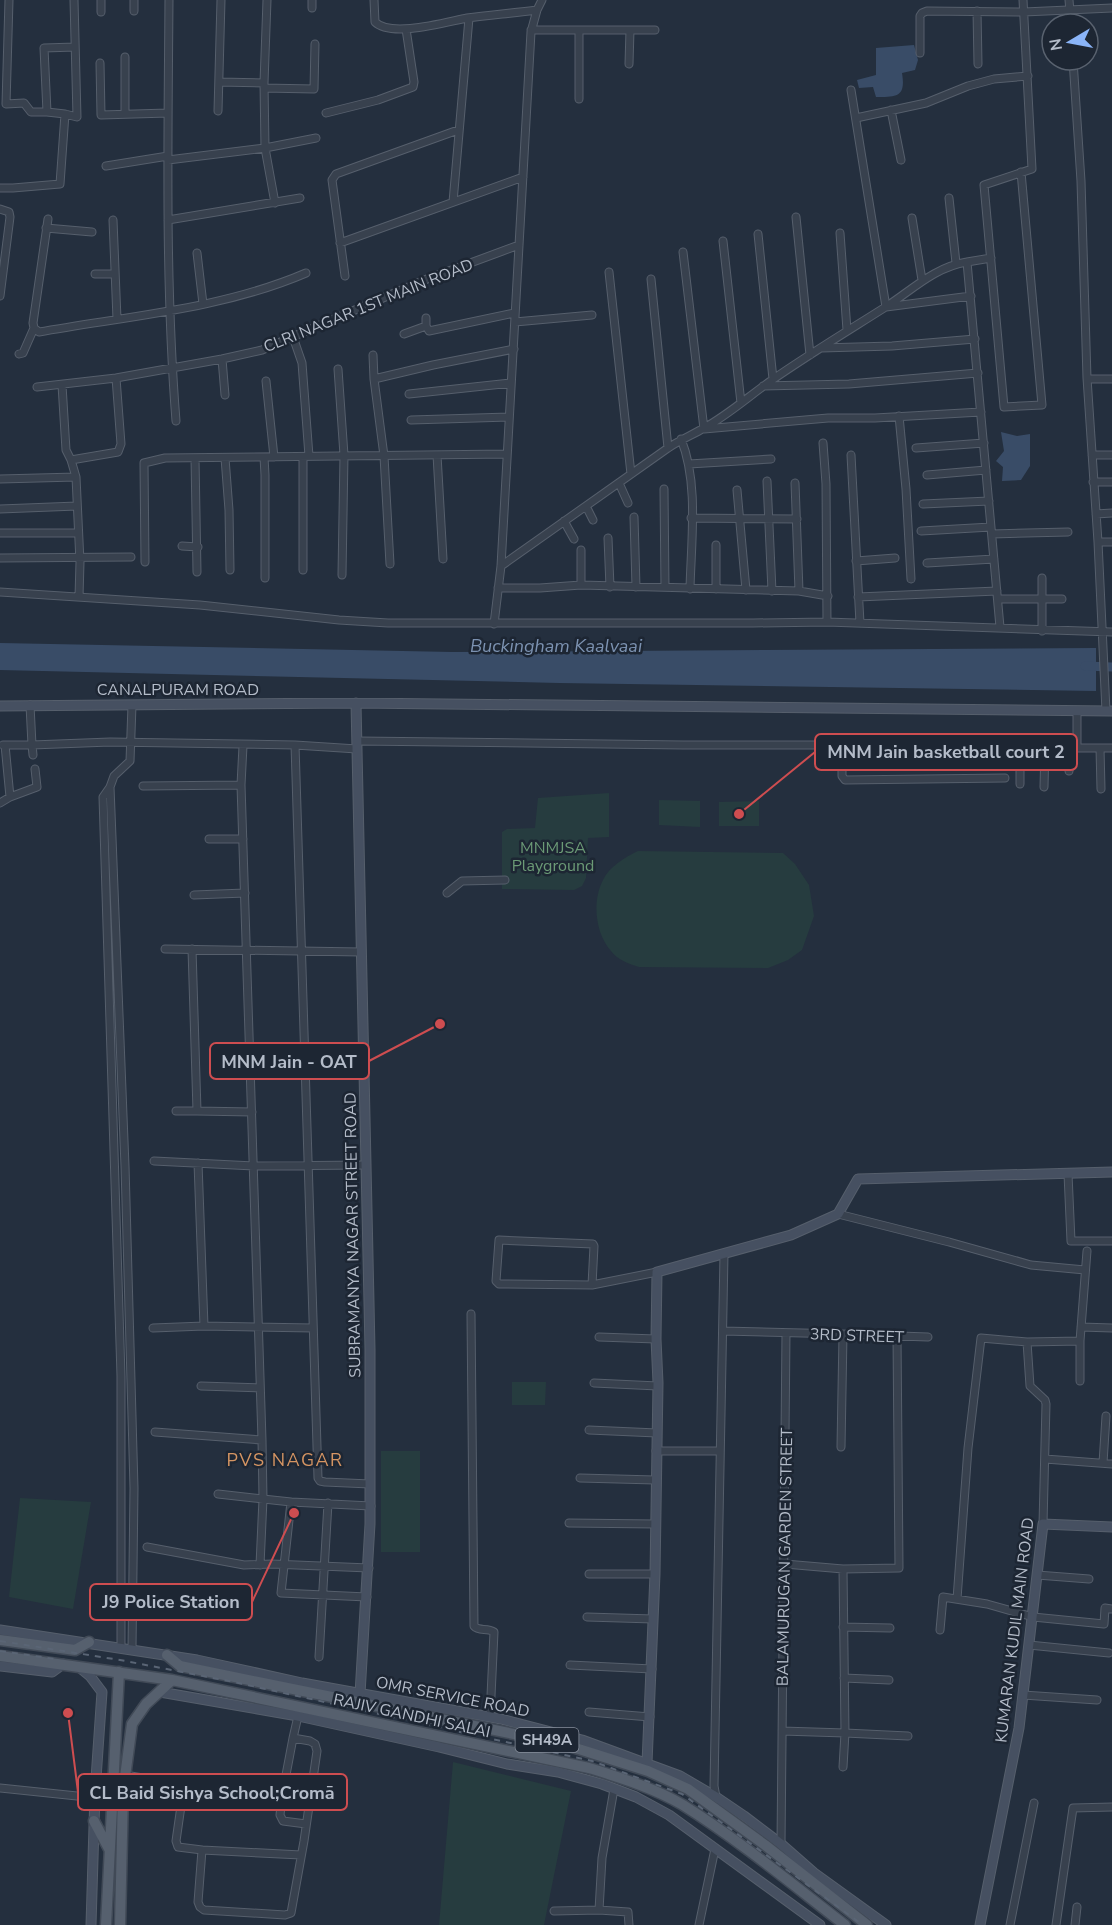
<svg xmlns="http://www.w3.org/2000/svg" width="1112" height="1925" font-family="'Nunito Sans',sans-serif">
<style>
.green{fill:#263c3f}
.water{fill:#394c67}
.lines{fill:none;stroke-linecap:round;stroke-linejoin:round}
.canal{stroke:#394c67;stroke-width:9}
.street-casing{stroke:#565f6c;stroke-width:9}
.secondary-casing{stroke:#565f6c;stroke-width:11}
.primary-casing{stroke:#414a57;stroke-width:13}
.street{stroke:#38414e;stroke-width:7}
.secondary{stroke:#465061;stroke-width:9}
.primary{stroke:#56606e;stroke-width:10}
.rail{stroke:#5a6575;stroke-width:2;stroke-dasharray:6 6;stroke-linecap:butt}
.labels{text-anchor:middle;stroke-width:5;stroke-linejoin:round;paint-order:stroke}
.shield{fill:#1d2633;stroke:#878f9c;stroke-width:1.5}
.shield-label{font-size:15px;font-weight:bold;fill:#b4bcc9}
.street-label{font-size:16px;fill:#b4bcc9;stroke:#1d2633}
.park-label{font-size:16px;fill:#6b9a76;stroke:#1d2633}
.water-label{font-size:18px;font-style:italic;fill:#7c92b1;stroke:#1d2633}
.neighbourhood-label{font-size:18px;letter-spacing:1.5px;fill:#d59563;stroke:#1d2633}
.leader{fill:none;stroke:#ce4d50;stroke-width:2}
.callout-dot{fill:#ce4d50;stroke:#1d2633;stroke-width:2}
.callout{fill:#1d2633;stroke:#ce4d50;stroke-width:2}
.callout-label{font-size:18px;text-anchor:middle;font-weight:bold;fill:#b4bcc9}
</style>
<rect width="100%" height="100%" fill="#242f3e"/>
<path class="green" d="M609 793V837L588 838 586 878 582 886 574 890 502 889V832L507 829 535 828 538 798Z
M659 800 700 801V827L659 825Z
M759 801V826H719V802Z
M638 851 783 853 795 864 809 885 814 916 802 950 788 960 768 968 639 967C629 964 618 960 611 951 595 933 592 901 603 880 609 867 625 857 638 851Z
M512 1382H546L545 1405H512Z
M381 1451H420V1552H381Z
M20 1498 91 1502 73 1609 9 1597Z
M453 1762 571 1791 544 1925H439Z"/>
<path class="water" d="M914 45 918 60 915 70 902 73C906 97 897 97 876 97L873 87 859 88 857 80 876 75V48Z
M1001 432 1017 436 1030 434V466L1021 480 1002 481 1003 467 996 461 1004 451Z
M0 643 452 652 1096 648V691L559 683 0 670Z"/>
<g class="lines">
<path class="canal" d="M1085 666 1112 667"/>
<g class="street-casing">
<path id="street" d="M9 0 6 104 24 103 31 112H47
M101 0V12
M134 0V11
M169 0C168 140 165 281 176 421
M267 0 264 83 265 148 275 203
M374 0 375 22C391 38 446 22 467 18 490 15 514 13 537 10
M1069 0 1071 24
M312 8V0
M977 11 978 64
M531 30H655
M920 53V16L922 13 927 11 1024 12 1112 8
M125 57V114
M1073 60 1081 181 1087 378 1098 542 1106 711
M100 63 101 115 168 113
M629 64 630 30
M219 82 264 83
M264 88 314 89 315 44
M851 90 886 307 971 296
M579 99V30
M891 110 901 160
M218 111 221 0
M326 113 378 100 413 87 414 82 406 29
M65 114 47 112 44 48 75 47
M856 118 926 103 968 86 994 79 1028 76
M168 160 265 148 316 138
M106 166 168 156
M1021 172 1042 405 1004 407 984 185 1032 169 1023 0
M0 188H13L60 184 65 114 77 117 74 0
M949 198 956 263
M453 202 469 18
M0 209 9 212 10 217 0 296
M796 217 810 355
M912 218 922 280
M48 219 33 323 34 328 39 332C129 316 222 309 306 273
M113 220 117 319
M168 220 300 198
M46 228 92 232
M840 233 847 330
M758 234 773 379
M723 241 741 403
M340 243 523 177
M683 252 704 429 828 418H875L981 412
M197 253 203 304
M967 262 991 258
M609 272 631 474
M95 274H115
M345 276 332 180 336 174 458 130
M651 279 668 448
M426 318V326L429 331 514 313
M515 322 592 315
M404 334 426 326
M293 337 302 363 309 456
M821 348 892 346 975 339
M19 354 23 353 34 328
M373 355 374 379 384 456 390 564
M222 359 225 395
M338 369 344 455 342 575
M374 379 433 365 514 349
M1088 379H1112
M266 381 274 457
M62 385 66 450 71 460 76 477 80 562 79 597
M763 386 849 384 978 373
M37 387 116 378 222 359 262 350 427 279 519 245
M409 394 511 383
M899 416 906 489 911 579
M411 420 509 417
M681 439C699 483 691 542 690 589
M823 443 826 484 827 622
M916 448 984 443
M437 455 443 559
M851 455 860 623
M1092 455H1112
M264 457 265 475V578
M303 457V570
M195 458 197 572
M225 458 229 510 230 570
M71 460 118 452 121 444 116 378
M689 464 771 459
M927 475 986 470
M0 479 76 477
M767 481 772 591
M1093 482H1112
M619 483 628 503
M795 483 799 591
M664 489 665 587
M737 490 746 590
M923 504 989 501
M586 506 593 520
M0 509 77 506
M1096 514 1112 513
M634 517 636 587
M691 518 797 519
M564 521 574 539
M921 531 991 527
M0 533H78
M992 534 1068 532
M608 538 610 587
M1098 542H1112
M182 546 198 547
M0 558 131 557
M856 561 895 558
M145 562 144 463 165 458 507 454
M927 563 994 559
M501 566 668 448C680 440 692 435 704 428 728 415 749 396 772 380 808 355 846 332 884 308 911 291 934 267 967 262L1000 627
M581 585V550
M498 588H540L581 585 799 591 828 596
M716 589V545
M0 592 200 605 339 620 388 623H753L827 622 1112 632
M858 597 997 591
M998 599H1062
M494 624 501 566 531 32 537 10 542 0
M1042 631V578
M30 705 32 745 110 742 295 745 318 1478 320 1481 325 1482 370 1484
M358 741 683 745H842L955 748H1077V711
M3 745H32L33 755
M5 745 10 797
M295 745 357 749
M842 745V776L845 780 1005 778
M243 746 241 785 262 1440 263 1499 260 1565
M1077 748H1112
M1100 748 1101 789
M1069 771V749
M1020 784V748
M143 786 241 785
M110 787 125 1166 134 1488 132 1649
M1044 787 1045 748
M0 803 10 797 37 787 35 769
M209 839H243
M447 893 462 881 505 880
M194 895 245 893
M165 949 361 952
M192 949 197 1111 252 1112
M176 1111H197
M154 1161 254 1166 366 1165
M198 1163 204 1326
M1068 1174 1071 1241H1112
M838 1214 949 1242 1031 1265 1085 1270
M592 1285 594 1246 593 1244 499 1240 496 1281 499 1284 592 1285 657 1272
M471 1314 474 1626C479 1632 487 1627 494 1632L490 1717
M1081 1327 1112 1328
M153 1328 204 1326 313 1328
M723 1331 843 1334 928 1337
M599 1337 656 1339
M1027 1342 1030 1386 1045 1400 1046 1404 1043 1524
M1080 1381V1341
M594 1383 658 1386
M201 1386 260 1388
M589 1430 657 1433
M155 1432 262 1440
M841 1447 843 1334
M656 1451H720
M1045 1459 1112 1464
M1103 1463 1106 1416
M580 1478 655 1480
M218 1494 291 1502 371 1506
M291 1502 281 1593 367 1597
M569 1523 655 1524
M147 1547 244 1565 272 1564 369 1568
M785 1564 843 1569 899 1568 897 1336
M589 1574H655
M1037 1575 1089 1579
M957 1599 968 1448 981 1338 1027 1342 1080 1341 1087 1251
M587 1617 653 1619
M843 1627 890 1628
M940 1630 943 1597 987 1604 1033 1617 1104 1624 1105 1608 1112 1609
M1029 1645 1109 1653
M121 1648V1376L103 797 110 787 114 776 130 761 132 705
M319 1657 328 1503
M570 1665 652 1669
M844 1678 889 1680
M1023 1695 1097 1700
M589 1712 650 1717
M782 1731 845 1733 843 1569
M843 1767 845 1733 908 1736
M125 1775 184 1785 282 1796 293 1738
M184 1785 176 1841 178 1847 202 1850 198 1902 200 1907 204 1910 285 1915 291 1913 304 1841 317 1751 315 1744 310 1741 293 1738 298 1716
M0 1788 77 1796
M123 1792 182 1800
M282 1796 280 1815 283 1821 306 1824
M716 1797 714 1786 724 1254
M781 1844 786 1333
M202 1850 301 1855
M599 1910 628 1912 629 1925
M554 1911 599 1910 602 1858 614 1789
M699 1925 715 1849
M1010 1925 1034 1803
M1056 1925 1073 1808 1112 1807
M1075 1925 1077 1907"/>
</g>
<g class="secondary-casing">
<path id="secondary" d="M356 703 370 1349V1524L360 1694 358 1702
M0 706 356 703 1112 711
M0 1630 197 1660 302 1683 501 1719 582 1740 680 1776 716 1797 744 1816 781 1844 814 1873 886 1925
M0 1666 52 1672 63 1664
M79 1667 90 1676 102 1692 95 1793 91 1925
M160 1692 298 1716 439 1747 507 1764 558 1772 602 1784 636 1797 669 1815 820 1925
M647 1763 655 1574 658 1383 656 1339 657 1272 791 1235 838 1214 858 1179 1112 1172
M980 1925 1019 1728 1043 1524 1112 1527"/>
</g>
<g class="primary-casing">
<path id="primary" d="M0 1640 75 1650 89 1642
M167 1655 180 1666 563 1744 648 1771 688 1789 765 1845 867 1925
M0 1656 172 1680 589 1768C621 1778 654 1788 683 1805 739 1840 792 1884 845 1925
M94 1821 109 1849
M106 1925 119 1672
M120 1925 123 1792 132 1724 146 1704 172 1680"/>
</g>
<use href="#street" class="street"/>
<use href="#secondary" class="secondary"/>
<use href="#primary" class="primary"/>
<path class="rail" d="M0 1641 120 1660 234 1682 592 1761 682 1794 863 1925
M0 1651 55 1659"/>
</g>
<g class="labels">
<rect class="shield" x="515.5" y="1728" width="63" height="24" rx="4.5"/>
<g class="shield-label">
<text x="547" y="1745">SH49A</text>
</g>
<g class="street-label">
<text transform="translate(368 305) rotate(-22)" y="6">CLRI NAGAR 1ST MAIN ROAD</text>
<text x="178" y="695">CANALPURAM ROAD</text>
<text transform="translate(352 1235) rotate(-91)" y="6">SUBRAMANYA NAGAR STREET ROAD</text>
<text transform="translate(857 1335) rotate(2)" y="6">3RD STREET</text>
<text transform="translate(784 1557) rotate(-89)" y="6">BALAMURUGAN GARDEN STREET</text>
<text transform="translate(1014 1630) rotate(-83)" y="6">KUMARAN KUDIL MAIN ROAD</text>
<text transform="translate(453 1696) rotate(11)" y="6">OMR SERVICE ROAD</text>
<text transform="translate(412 1715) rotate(12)" y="6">RAJIV GANDHI SALAI</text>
</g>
<g class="park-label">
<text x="553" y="853">MNMJSA<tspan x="553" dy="18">Playground</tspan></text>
</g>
<g class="water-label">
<text x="556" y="652">Buckingham Kaalvaai</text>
</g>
<g class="neighbourhood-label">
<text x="285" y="1466">PVS NAGAR</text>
</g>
</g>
<path class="leader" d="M739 814L815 752M440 1024L369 1061M294 1513L252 1602M68 1713L78 1792"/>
<g class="callout-dot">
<circle cx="739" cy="814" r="6"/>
<circle cx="440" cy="1024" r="6"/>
<circle cx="294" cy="1513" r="6"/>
<circle cx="68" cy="1713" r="6"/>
</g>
<g class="callout">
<rect x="815" y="734" width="262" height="36" rx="6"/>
<rect x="210" y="1043" width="159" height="36" rx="6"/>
<rect x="90" y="1584" width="162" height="36" rx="6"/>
<rect x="78" y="1774" width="269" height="36" rx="6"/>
</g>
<g class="callout-label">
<text x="946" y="758">MNM Jain basketball court 2</text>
<text x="289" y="1068">MNM Jain - OAT</text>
<text x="171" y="1608">J9 Police Station</text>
<text x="212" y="1799">CL Baid Sishya School;Cromā</text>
</g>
<g transform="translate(1070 42) rotate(260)"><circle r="28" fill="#1d2633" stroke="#59626f" stroke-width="1.5"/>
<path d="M0-4.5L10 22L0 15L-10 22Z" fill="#8ab4f8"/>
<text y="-9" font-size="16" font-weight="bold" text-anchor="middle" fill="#b4bcc9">N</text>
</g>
</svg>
